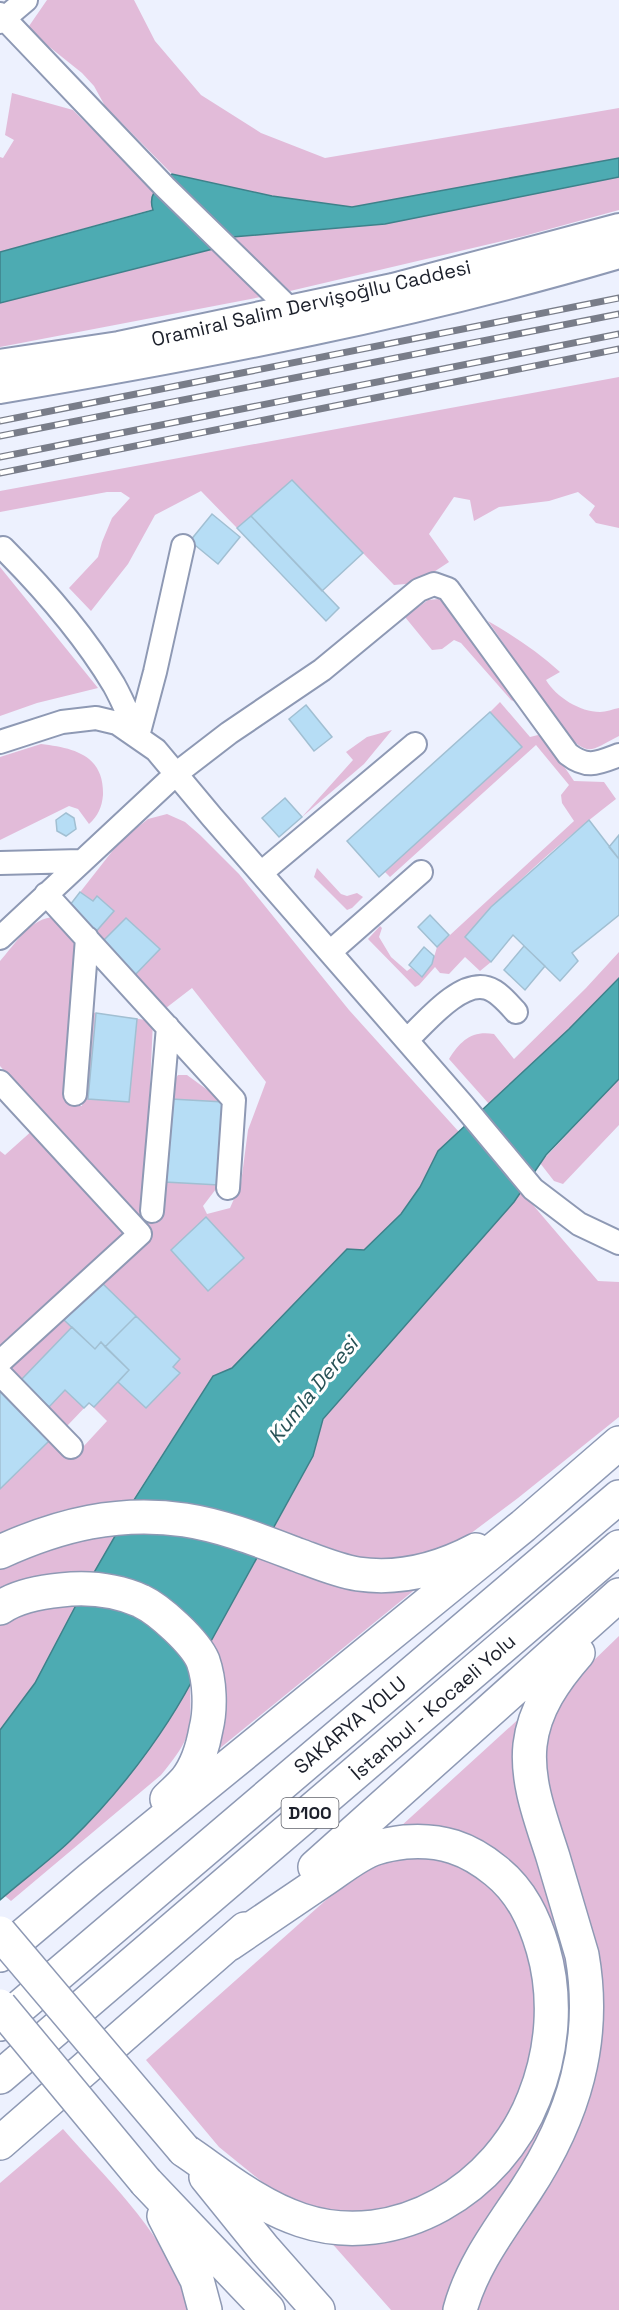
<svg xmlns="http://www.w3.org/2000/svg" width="619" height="2310" font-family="'Space Grotesk',sans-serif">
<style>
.green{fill:#e2bbd9}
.water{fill:#4dabb2;stroke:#3e818a;stroke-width:1.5}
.building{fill:#b6ddf5;stroke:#a1bfd2;stroke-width:1.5}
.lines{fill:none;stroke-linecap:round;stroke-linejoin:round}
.minor-casing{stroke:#8e99b4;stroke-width:26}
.major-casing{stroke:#8e99b4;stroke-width:32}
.highway-casing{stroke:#8e99b4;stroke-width:36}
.minor{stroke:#fff;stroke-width:22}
.major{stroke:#fff;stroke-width:28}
.highway{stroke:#fff;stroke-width:33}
.rail-casing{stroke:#797d89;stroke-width:7}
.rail{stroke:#fff;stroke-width:4.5;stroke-dasharray:14;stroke-linecap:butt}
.highway-bridge-casing{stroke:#8e99b4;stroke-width:36;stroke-linecap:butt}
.highway-bridge{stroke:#fff;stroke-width:33}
.labels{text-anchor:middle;stroke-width:6;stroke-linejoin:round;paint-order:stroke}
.shield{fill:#fff;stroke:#60636b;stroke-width:1.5}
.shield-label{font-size:18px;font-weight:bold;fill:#1c202b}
.street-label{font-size:20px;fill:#1c202b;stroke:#fff}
.water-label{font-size:21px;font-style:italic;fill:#285256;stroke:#fff}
</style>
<rect width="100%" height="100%" fill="#edf1fe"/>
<path class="green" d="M47 0H134L155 41 201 95 261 133 325 158 619 108V158L352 207 272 196 172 174 105 106 94 86 82 73 27 29Z
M12 93 73 110 168 205 0 252V157L3 158 14 140 5 135Z
M619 177V210L524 236 290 291 232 237 385 224Z
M213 249 266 296 0 347V303Z
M619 377V528L596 523 589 515 595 506 578 492 549 501 499 507 474 521 470 500 454 497 429 534 449 562 417 583 394 585 292 480 237 528 201 491 155 515 128 564 91 611 69 588 98 557 102 542 112 518 130 498 121 492H107L0 512V491Z
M0 567 98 688 37 703 0 716Z
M439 599 448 606 519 704 511 700 461 643 454 640 442 649 432 650 405 617 428 600Z
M488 621C514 636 538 652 560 672L546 680C556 697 580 712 600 712 606 712 613 709 619 708V736C590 751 589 757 565 733Z
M500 702 530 737 538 735 546 740 574 781 604 782 616 799C563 840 510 886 465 937L491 962 480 971 465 957 449 974 440 973 435 967 419 985 415 987 368 939 380 926 382 928 379 937 391 957 407 971 411 968 422 977 432 964 437 947 574 821 562 803 561 795 569 785 536 745 390 877 384 871 522 747 490 712Z
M392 730 364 764 302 817 353 760 346 752 367 737Z
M41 744C74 748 104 755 103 795 102 807 98 816 89 824L78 809 69 806 0 840V757Z
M167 814 185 822 200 835 239 874 349 1010 459 1132 438 1151 420 1187 401 1214 364 1250 347 1249 232 1368 213 1376 131 1503C77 1503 48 1512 0 1535V1489L49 1441 71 1460 107 1421 89 1403 67 1426 9 1369 64 1320 151 1235 0 1066V961C16 943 32 915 58 917L77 939 67 1104 82 1106 89 1012 153 1021 144 1218 161 1221 172 1084 178 1075H187L224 1102 219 1185 203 1206 207 1214 230 1208 241 1183 248 1130 266 1082 192 988 166 1008 90 932 70 905 121 840 148 819Z
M317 868 341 894 347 896 357 893 363 897 352 908 347 910 314 877Z
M619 952V978L569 1029 489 1104 449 1059C460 1041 472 1030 494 1034L514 1059 586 988Z
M619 1079V1125L563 1184 554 1181 540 1163Z
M34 1129 126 1231 0 1346V1151L5 1155Z
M521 1191 598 1281 619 1282V1417L518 1498 470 1534 441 1550 414 1558 364 1560 274 1528 313 1456 323 1419Z
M118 1531 94 1573C57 1570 34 1579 0 1592V1565L32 1550Z
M260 1553 423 1583 214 1753 210 1643Z
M78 1604 35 1683 0 1730V1623L28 1609Z
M619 1636V2310H471L592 2075 541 1762 553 1712 590 1664Z
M190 1682C191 1731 193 1736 161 1775L11 1901 5 1896C40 1866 76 1837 107 1803 139 1766 165 1724 190 1682Z
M523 1715 576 1992 561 2097 447 2310H391L329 2240 360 2243 537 2119 535 1895 400 1827Z
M428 1855 453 1861 490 1883 520 1922 538 1992 533 2061 508 2118 463 2175 417 2202 342 2218 282 2198 219 2147 146 2060 335 1892C371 1863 381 1858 428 1855Z
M63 2129C111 2184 170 2238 190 2310H0V2183Z"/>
<path class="water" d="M619 158V177L385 224 232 237 213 249 0 303V252L153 210C147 193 160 185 172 174L272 196 352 207Z
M619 978V1079L546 1155 514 1202 323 1419 313 1456 210 1643C181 1713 125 1788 70 1841 48 1862 23 1880 0 1900V1730L35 1683 85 1588 118 1531 123 1517 213 1376 232 1368 347 1249 364 1250 401 1214 420 1187 438 1151 569 1029Z"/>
<path class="building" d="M292 480 363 553 322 591 251 516Z
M212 514 240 537 218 564 190 541Z
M251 516 339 608 326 621 237 528Z
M306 705 332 737 314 751 289 719Z
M490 712 522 747 379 877 347 841Z
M285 798 302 817 279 837 262 818Z
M66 813 74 818 76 829 66 836 57 831 56 820Z
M589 820 619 859V915L572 953 578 961 560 981 513 935 491 962 465 937 491 907Z
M619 835V859L609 847Z
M80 892 93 901 97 896 114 911 93 935 70 905Z
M430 915 449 935 437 947 418 927Z
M126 918 160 949 134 976 101 943Z
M524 946 545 966 525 990 504 970Z
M424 947 434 956 432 964 422 977 409 965Z
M96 1013 137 1019 129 1102 88 1099Z
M171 1099 224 1102 219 1185 165 1182Z
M206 1217 244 1258 208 1291 171 1250Z
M101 1282 136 1316 105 1347 101 1342 95 1349 64 1320Z
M136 1316 180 1359 173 1367 180 1373 146 1408 118 1382 129 1370 105 1347Z
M72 1327 95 1349 101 1342 129 1370 94 1407 89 1403 84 1408 65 1390 49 1407 21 1380Z
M0 1390 49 1441 0 1489Z"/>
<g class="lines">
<g class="minor-casing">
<path id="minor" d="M0 14 165 187 291 310
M0 22 26 0
M3 548C44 589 84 635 114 685 123 701 130 719 138 736
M138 736 155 672 183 546
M0 742 62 722 96 718 117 723 156 750 212 817 463 1105 533 1189 579 1224 619 1243
M0 863 81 861
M261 873 415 744
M46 894 234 1100 228 1188
M0 938 177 773 229 733 322 670 419 590 434 584 448 589 568 754C587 769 598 763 619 755
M330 952 421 872
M407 1040C425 1023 460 980 487 988 498 991 508 1003 516 1012
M0 1082 140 1234 0 1362
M75 1094 87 938
M152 1211 168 1027
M0 1374 71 1447"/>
</g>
<g class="major-casing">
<path id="major" d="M0 364 119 346 393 288 619 228
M0 389C209 354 415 314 619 254"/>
</g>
<g class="highway-casing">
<path id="highway" d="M0 1552C59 1525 119 1510 185 1520 224 1526 261 1541 298 1555 317 1562 338 1571 358 1574 400 1580 440 1569 476 1550
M0 1608C17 1596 40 1592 61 1590 88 1587 116 1590 141 1601 160 1610 195 1642 203 1661 210 1681 211 1709 206 1729 203 1746 197 1766 186 1780 180 1787 173 1793 167 1799
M315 1867 619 1595
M0 1955 90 1879 523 1526 619 1443
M0 2024 619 1497
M0 2077 619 1547
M0 2143 245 1929
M184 2150C221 2175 258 2206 301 2220 397 2252 499 2188 534 2098 553 2051 557 1997 543 1949 534 1918 521 1891 496 1871 468 1848 441 1839 405 1842 396 1843 385 1845 376 1848 357 1854 339 1870 322 1881 291 1902 260 1923 229 1944
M206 2177 265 2250 318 2310
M146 2182 268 2310
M164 2216 197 2280 205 2310
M460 2310C472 2265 501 2228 526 2190 574 2117 597 2041 582 1955 572 1922 563 1890 553 1857 542 1822 526 1783 530 1745 534 1709 555 1679 578 1653"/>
</g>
<use href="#minor" class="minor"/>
<use href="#major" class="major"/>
<use href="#highway" class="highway"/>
<g class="rail-casing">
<path id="rail" d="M0 421 619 298
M0 436 619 314
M0 457 619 334
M0 473 619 349"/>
</g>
<use href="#rail" class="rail"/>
<g class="highway-bridge-casing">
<path id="highway-bridge" d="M0 1933 184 2150
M0 2006 146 2182"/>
</g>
<use href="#highway-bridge" class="highway-bridge"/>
</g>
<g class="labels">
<rect class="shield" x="281.5" y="1798" width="57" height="30" rx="4.5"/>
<g class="shield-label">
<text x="310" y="1819">D100</text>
</g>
<g class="street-label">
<text transform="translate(311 303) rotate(-13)" y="7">Oramiral Salim Dervişoğllu Caddesi</text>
<text transform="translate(433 1707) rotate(-41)" y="7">İstanbul - Kocaeli Yolu</text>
<text transform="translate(350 1725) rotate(-40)" y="7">SAKARYA YOLU</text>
</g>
<g class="water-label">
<text transform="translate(313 1390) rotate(-51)" y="7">Kumla Deresi</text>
</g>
</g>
</svg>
